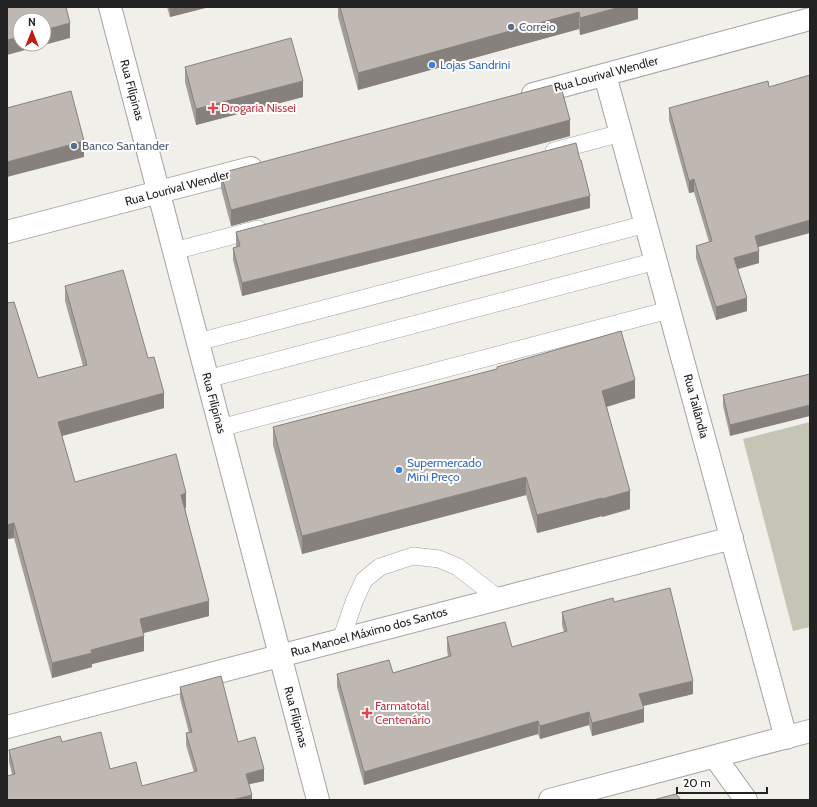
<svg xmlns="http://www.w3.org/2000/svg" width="817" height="807" font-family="Cabin,sans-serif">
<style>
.construction{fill:#c5c5b5}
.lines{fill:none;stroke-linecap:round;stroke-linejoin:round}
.service-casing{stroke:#a3a3a3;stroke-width:18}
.minor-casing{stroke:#a3a3a3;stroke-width:24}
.tertiary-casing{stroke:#a3a3a3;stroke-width:24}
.service{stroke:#fff;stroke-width:17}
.minor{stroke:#fff;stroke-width:22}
.tertiary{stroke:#fff;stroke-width:22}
.wall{fill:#a49e99}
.shaded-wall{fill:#86817d}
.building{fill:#bfb8b2;stroke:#86817d}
.service-dot{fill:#5c6f8a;stroke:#fff;stroke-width:1.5}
.shop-dot{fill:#3f7fe0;stroke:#fff;stroke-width:1.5}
.health-dot{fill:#e0444e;stroke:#fff;stroke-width:1.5}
.labels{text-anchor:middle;stroke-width:4;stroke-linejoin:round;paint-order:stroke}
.service-label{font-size:12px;fill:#4e5e75;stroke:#fff;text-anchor:start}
.shop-label{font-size:12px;fill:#366cbe;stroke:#fff;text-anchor:start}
.street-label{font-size:12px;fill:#222;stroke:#fff}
.health-label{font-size:12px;fill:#be3a42;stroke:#fff;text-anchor:start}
</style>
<rect width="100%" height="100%" fill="#f1efea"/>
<path class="construction" d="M810 422V627L793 631 743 439Z"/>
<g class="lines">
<g class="service-casing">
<path id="service" d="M554 151 621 133
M174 251 258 229
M198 342 646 224
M207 379 656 261
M220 428 669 310
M341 640 354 602 364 580 380 567 413 556 439 559 458 567 499 599"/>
</g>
<g class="minor-casing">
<path id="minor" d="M605 75 786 738
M7 232 159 192
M7 727 732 538
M715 757 746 800"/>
</g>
<g class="tertiary-casing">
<path id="tertiary" d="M110 7 318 800
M533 94 810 19
M159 192 251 168
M550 800 810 731"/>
</g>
<use href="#service" class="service"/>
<use href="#minor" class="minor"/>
<use href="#tertiary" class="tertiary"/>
</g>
<path class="wall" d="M167 7H209L170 17Z
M338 7H638V19L580 35 579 29 358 90 338 17Z
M185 67 303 97 196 125 185 82Z
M669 108 758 247 759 263 738 269 747 311 716 320 696 258V246L709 242 694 192 689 193 669 120Z
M570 136 231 226 221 188V173Z
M580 160 590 208 242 296 233 260V248L236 247V232Z
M65 286 148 358 164 408 62 436 75 482 186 508H185L209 616 143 633 144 651 92 664V667L52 678 14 538 7 539V303L38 378 83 366 65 301Z
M497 367 635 398 607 407 630 509 602 517V516L537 533 526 495 302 554 273 445V427L497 369Z
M810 374 730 436 723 406V395Z
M614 602 693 694 643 706 644 722 592 736 589 725 540 739 538 734 364 785 337 687V674L393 673 448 656 447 650V637L512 647 564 632 562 625V612Z
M180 687 238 742 264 781 249 784 252 800 12 774 9 762V750L62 742 142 786 194 772 186 745V733H189L180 698Z"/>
<path class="shaded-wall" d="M170 7H209L170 17Z
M620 7H638V19L580 35V18Z
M579 12V29L358 90V73Z
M70 23V38L7 55V40L20 37V44H44V30Z
M303 81V97L196 125V109Z
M570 120V136L231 226V210Z
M84 141V157L7 177V162Z
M694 179V192L689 193V181Z
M590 196V208L242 296V283Z
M810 220V233L755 248V236Z
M759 251V263L734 270V258Z
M747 298V311L716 320V307Z
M635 380V398L602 408V391Z
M164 393V408L58 437V422Z
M810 405V416L730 436V425Z
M526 477V495L302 554V536Z
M630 491V509L602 517V499Z
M186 493V508L181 509V495Z
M602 498V516L537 533V515Z
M14 523V538L7 539V525Z
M209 601V616L140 634V619Z
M144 636V651L92 664V667L52 678V663L91 650Z
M693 681V694L639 707V694Z
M644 709V722L592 736V723Z
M589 712V725L540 739V726Z
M538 721V734L364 785V772Z
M264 769V781L246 785V774Z
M252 795V800H232Z"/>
<path class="building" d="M7 7H66L70 23 44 30V20H20V37L7 40Z
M340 7H620L580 18 579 12 358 73Z
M291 38 303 81 196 109 185 67Z
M810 75V220L755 236 759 251 734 258 747 298 716 307 696 246 712 241 694 179 689 181 669 108 768 81 769 87Z
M560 83 570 120 231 210 221 173Z
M71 91 84 141 7 162V108Z
M576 143 580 160H581L590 196 242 283 233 248 240 246 236 232Z
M123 270 148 358 154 357 164 393 58 422 75 482 176 454 186 493 181 495 209 601 140 619 144 636 91 650 92 653 52 663 14 523 7 525V303L14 302 38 378 87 365 65 286Z
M621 331 635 380 602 391 630 491 602 499V498L537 515 526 477 302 536 273 427 497 369V367Z
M810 374V405L730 425 723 395Z
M670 588 693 681 639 694 644 709 592 723 589 712 540 726 538 721 364 772 337 674 389 660 393 673 451 656 447 637 505 622 512 647 567 631 562 612 613 598 614 602Z
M221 676 238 742 255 737 264 769 246 774 252 795 232 800H7V776L15 774 9 750 60 736 62 742 101 732 110 769 136 762 142 786 197 771 186 733 192 732 180 687Z
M676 794 681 800H653Z"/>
<g class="service-dot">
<circle cx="511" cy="27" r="4"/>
<circle cx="74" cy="146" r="4"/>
</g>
<g class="shop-dot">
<circle cx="432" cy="65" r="4"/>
<circle cx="399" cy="470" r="4"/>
</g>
<g class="health-dot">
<path d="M211 102h4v4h4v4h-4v4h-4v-4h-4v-4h4z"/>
<path d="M365 707h4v4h4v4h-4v4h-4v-4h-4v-4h4z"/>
</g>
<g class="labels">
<g class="service-label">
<text x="519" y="31">Correio</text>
<text x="82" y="150">Banco Santander</text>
</g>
<g class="shop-label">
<text x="440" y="69">Lojas Sandrini</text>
<text x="407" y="467">Supermercado<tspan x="407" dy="14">Mini Preço</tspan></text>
</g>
<g class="street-label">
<text transform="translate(606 74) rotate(-15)" y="4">Rua Lourival Wendler</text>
<text transform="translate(132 90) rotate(75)" y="4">Rua Filipinas</text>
<text transform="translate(177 188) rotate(-15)" y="4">Rua Lourival Wendler</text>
<text transform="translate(214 403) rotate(75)" y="4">Rua Filipinas</text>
<text transform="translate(696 406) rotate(75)" y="4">Rua Tailândia</text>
<text transform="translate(369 632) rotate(-15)" y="4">Rua Manoel Máximo dos Santos</text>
<text transform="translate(296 717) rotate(75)" y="4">Rua Filipinas</text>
</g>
<g class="health-label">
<text x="221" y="112">Drogaria Nissei</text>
<text x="375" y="710">Farmatotal<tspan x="375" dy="14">Centenário</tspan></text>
</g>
</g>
<rect width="817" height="807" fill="none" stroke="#222222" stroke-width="16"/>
<g transform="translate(32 32)"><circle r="19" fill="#ffffff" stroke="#a7a7a7"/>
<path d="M0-3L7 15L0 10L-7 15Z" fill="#c21b12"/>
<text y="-6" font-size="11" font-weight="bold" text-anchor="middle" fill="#222222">N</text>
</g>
<path d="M677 787v6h90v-6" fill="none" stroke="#222222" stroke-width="2"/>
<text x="683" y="787" font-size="12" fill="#222222" stroke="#ffffff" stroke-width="3" paint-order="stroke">20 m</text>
</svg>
